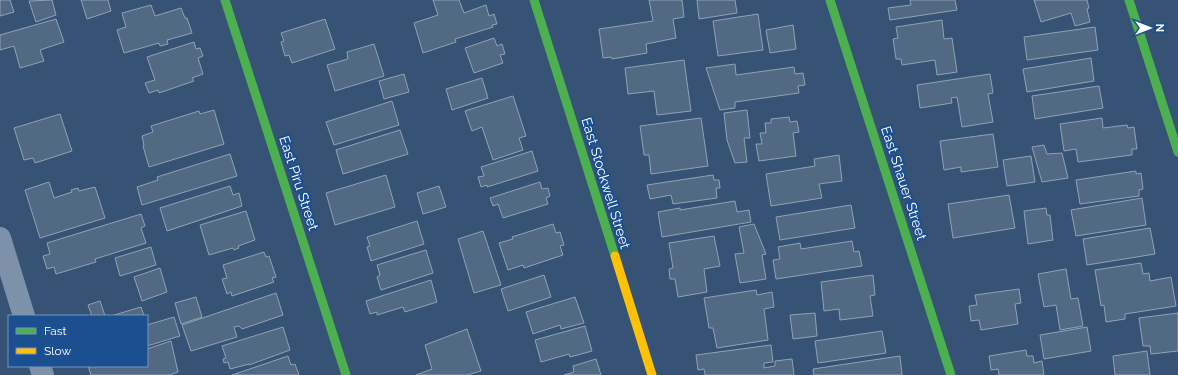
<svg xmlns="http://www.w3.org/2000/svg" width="1178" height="375" font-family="Raleway,sans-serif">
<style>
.building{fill:#526984;stroke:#92a2b6}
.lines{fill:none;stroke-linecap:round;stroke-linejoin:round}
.street{stroke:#7d92a8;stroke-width:22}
.fast{stroke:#4caf50;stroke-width:9}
.slow{stroke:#ffc107;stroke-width:9}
.labels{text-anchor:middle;stroke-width:4;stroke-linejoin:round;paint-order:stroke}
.street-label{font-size:14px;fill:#fff;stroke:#1b4f8f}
</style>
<rect width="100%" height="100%" fill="#365274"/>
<path class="building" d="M0 0H10L14 12 0 16Z
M52 0 56 15 36 22 29 1Z
M81 0H108L111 11 87 19Z
M433 0H459L464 13 486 5 489 16 494 14 497 24 492 25 493 27 455 39 456 42 423 53 414 23 438 15Z
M649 0H682L684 17 673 19 676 38 646 44 647 53 612 59 611 57 603 58 599 29 653 21Z
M697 0H735L737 13 699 19Z
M910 0H955L957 10 890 20 888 8 911 5Z
M1034 0H1087L1089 8 1087 9 1090 22 1075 26 1071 13 1041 22Z
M151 5 155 16 181 8 185 18H187L192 33 167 40 168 44 160 46 159 43 124 53 117 30 126 27 122 13Z
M758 14 763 50 718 56 713 21Z
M56 19 64 42 40 50 44 61 20 68 14 46 0 50V35Z
M325 19 335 49 292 63 289 55 285 56 281 42 284 41 281 33Z
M942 20 944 39 952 38 957 72 937 75 935 60 902 65 901 59H896L893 39 898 38 896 27Z
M793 25 796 49 770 53 766 30Z
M1095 27 1098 50 1027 60 1024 37Z
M494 38 497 46 502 44 505 54 500 55 503 63 474 73 465 48Z
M194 42 196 49 200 48 203 56 198 58 203 74 192 78 194 81 159 93 158 90 149 93 145 83 155 80 147 57Z
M374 44 384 76 335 91 327 65 348 59 347 52Z
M1091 58 1094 81 1027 92 1023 69Z
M684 60 691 111 657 115 654 91 628 94 625 68Z
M735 64 736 75 794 67 795 74 803 73 805 85 798 86 799 93 735 102V108L720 110 706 68Z
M404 74 409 92 384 99 379 81Z
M990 74 993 93 988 94 993 122 962 127 957 97 951 98 952 103 920 108 917 85Z
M482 78 488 98 452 110 446 89Z
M1099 86 1103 108 1035 119 1032 96Z
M513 96 526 136 519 138 523 150 493 160 482 127 472 131 465 111Z
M392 101 399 125 334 145 326 122Z
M214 110 224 144 149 167 143 146 144 145 142 136 153 132 151 126 199 111 200 114Z
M747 110 750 138H744L747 162 735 163 727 140 724 113Z
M60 114 72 151 35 163 33 158 24 160 14 128Z
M789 117 790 122 797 121 799 132 793 133 796 156 759 161 756 144H762L760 133H766L765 123H771V119Z
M701 118 708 166 651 174 649 155H644L640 126Z
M1102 118 1103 128 1127 125 1128 128 1134 127 1137 149H1132V155L1078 162 1076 149 1064 151 1060 124Z
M400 130 408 154 343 174 336 150Z
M993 134 998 167 961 172V167L944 170 940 141Z
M1044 145 1047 154 1062 153 1068 178 1042 182 1032 147Z
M532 151 538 171 487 187V185L481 187 478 177 484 176 481 167Z
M230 154 237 176 142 205 137 187 158 180 157 177Z
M839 155 842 181 819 184 822 198 771 206 766 174 815 166 814 159Z
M1031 156 1035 182 1007 186 1003 160Z
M1136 171V174L1141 173 1143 189 1139 190V196L1080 204 1076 180Z
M386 175 395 207 335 225 326 193Z
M713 175 714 180H719L720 188H716L717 198 673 204 671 195 650 199 647 185Z
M49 182 54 198 72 192 71 190 78 188 79 191 95 187 105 218 40 238 25 190Z
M540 182 542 189 548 188 550 196 546 198 548 204 503 218 498 204 493 206 490 198Z
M230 186 233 195 239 193 242 206 167 231 160 208Z
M439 186 446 207 423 214 417 193Z
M1009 195 1015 228 953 238 948 204Z
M1142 198 1146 225 1076 236 1071 210Z
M735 201 737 212 749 210 751 222 662 237 658 212 680 208V210Z
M851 205 855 228 780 240 776 217Z
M1046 208 1047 215H1050L1053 240 1028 244 1024 211Z
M246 211 255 240 238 246 239 248 234 250 233 248 209 255 200 225Z
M141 214 145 226 141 228 146 243 95 259 96 262 56 274 54 267 47 269 43 256 50 254 47 243Z
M417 221 424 244 371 261 367 247 370 246 367 237Z
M553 224 556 233 560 232 564 245 560 246 563 255 524 268 523 265 508 270 499 243 513 239 512 237Z
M754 224 766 254 762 255 766 279 740 283 735 254 744 253 739 227Z
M1150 228 1155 254 1087 265 1083 239Z
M483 231 501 285 474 293 458 239Z
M714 236 720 266 704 269 707 292 678 297 675 279H670L669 269 673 268 669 243Z
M852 241 854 252 859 251 862 266 776 279 773 260 780 259 778 247 800 243 801 249Z
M151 247 156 265 120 276 115 258Z
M426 250 433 273 381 290 377 277 380 275 377 265Z
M264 252 266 257 269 256 276 277 272 278 274 282 232 296 231 292 227 294 222 279 227 278 223 265Z
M1141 263 1143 274 1149 273 1150 281 1171 277 1176 306 1125 314V319L1106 322 1104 305 1101 306 1095 270Z
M160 268 167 292 142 301 134 277Z
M1066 269 1071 299 1078 298 1083 326 1060 330 1056 305 1044 307 1038 274Z
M544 275 551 297 508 311 501 289Z
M873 275 875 295 870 296 873 316 840 320 839 309 824 311 821 282Z
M431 280 437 302 405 312 403 307 377 315V312L370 314 366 301Z
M1019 289 1021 303 1015 304 1018 324 981 330 979 320 971 321 969 306 977 305 975 295Z
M756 290 757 295 772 292 774 307 764 309 768 340 717 348 713 328H709L704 298Z
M276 293 283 315 242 329 239 326 234 327 237 337 191 351 182 325Z
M196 297 202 317 181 324 175 303Z
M575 297 584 323 561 329 560 325 533 334 526 312Z
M100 301 105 316H92L88 305Z
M141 307 144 316H111Z
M815 313 817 336 793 339 790 315Z
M1178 313V351L1151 354 1150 346H1143L1139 318Z
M174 317 180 336 147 346V325Z
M585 326 592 351 570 357 569 354 541 362 535 340Z
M283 327 290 350 249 365V364L230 369 228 362 224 363 223 359 226 358 222 346Z
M1087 327 1091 351 1044 359 1040 335Z
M467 329 481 371 467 375H416L432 369 425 345Z
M882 331 886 353 818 363 815 341Z
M171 341 178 372 170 375H91L88 366H147V349Z
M771 345 773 362 764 363V368L775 366V361L792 359 794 375H705L704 369 698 370 696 355Z
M1026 350 1027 356H1033L1034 363 1042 361 1044 375H999L998 369 991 370 989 356Z
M1147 351 1150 375H1115L1113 356Z
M288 356 291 365 295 364 299 375H232Z
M900 356 902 375H814L813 369Z
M596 359 601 375H564L574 372 573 366Z"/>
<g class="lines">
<path class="street" d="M0 238 24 316
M40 366 43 375"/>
<path class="fast" d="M225 0 346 375
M534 0 615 256
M830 0 951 375
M1129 0 1178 152"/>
<path class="slow" d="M615 256 652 375"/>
</g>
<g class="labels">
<g class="street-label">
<text transform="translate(299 183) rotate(72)" y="5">East Piru Street</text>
<text transform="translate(606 183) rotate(73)" y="5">East Stockwell Street</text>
<text transform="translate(904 183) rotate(72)" y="5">East Shauer Street</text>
</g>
</g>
<rect x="8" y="315" width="140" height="52" fill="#1b4f8f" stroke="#7695bc"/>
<rect x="16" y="328" width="20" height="6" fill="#4caf50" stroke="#7695bc"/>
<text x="44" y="335" font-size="12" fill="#ffffff">Fast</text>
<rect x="16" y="348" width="20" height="6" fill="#ffc107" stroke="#7695bc"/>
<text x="44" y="355" font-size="12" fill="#ffffff">Slow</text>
<g transform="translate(1150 28) rotate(90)" stroke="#1b4f8f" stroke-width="3" paint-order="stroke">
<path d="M0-3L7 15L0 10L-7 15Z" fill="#ffffff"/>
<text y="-6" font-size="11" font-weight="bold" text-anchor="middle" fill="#ffffff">N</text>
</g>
</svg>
